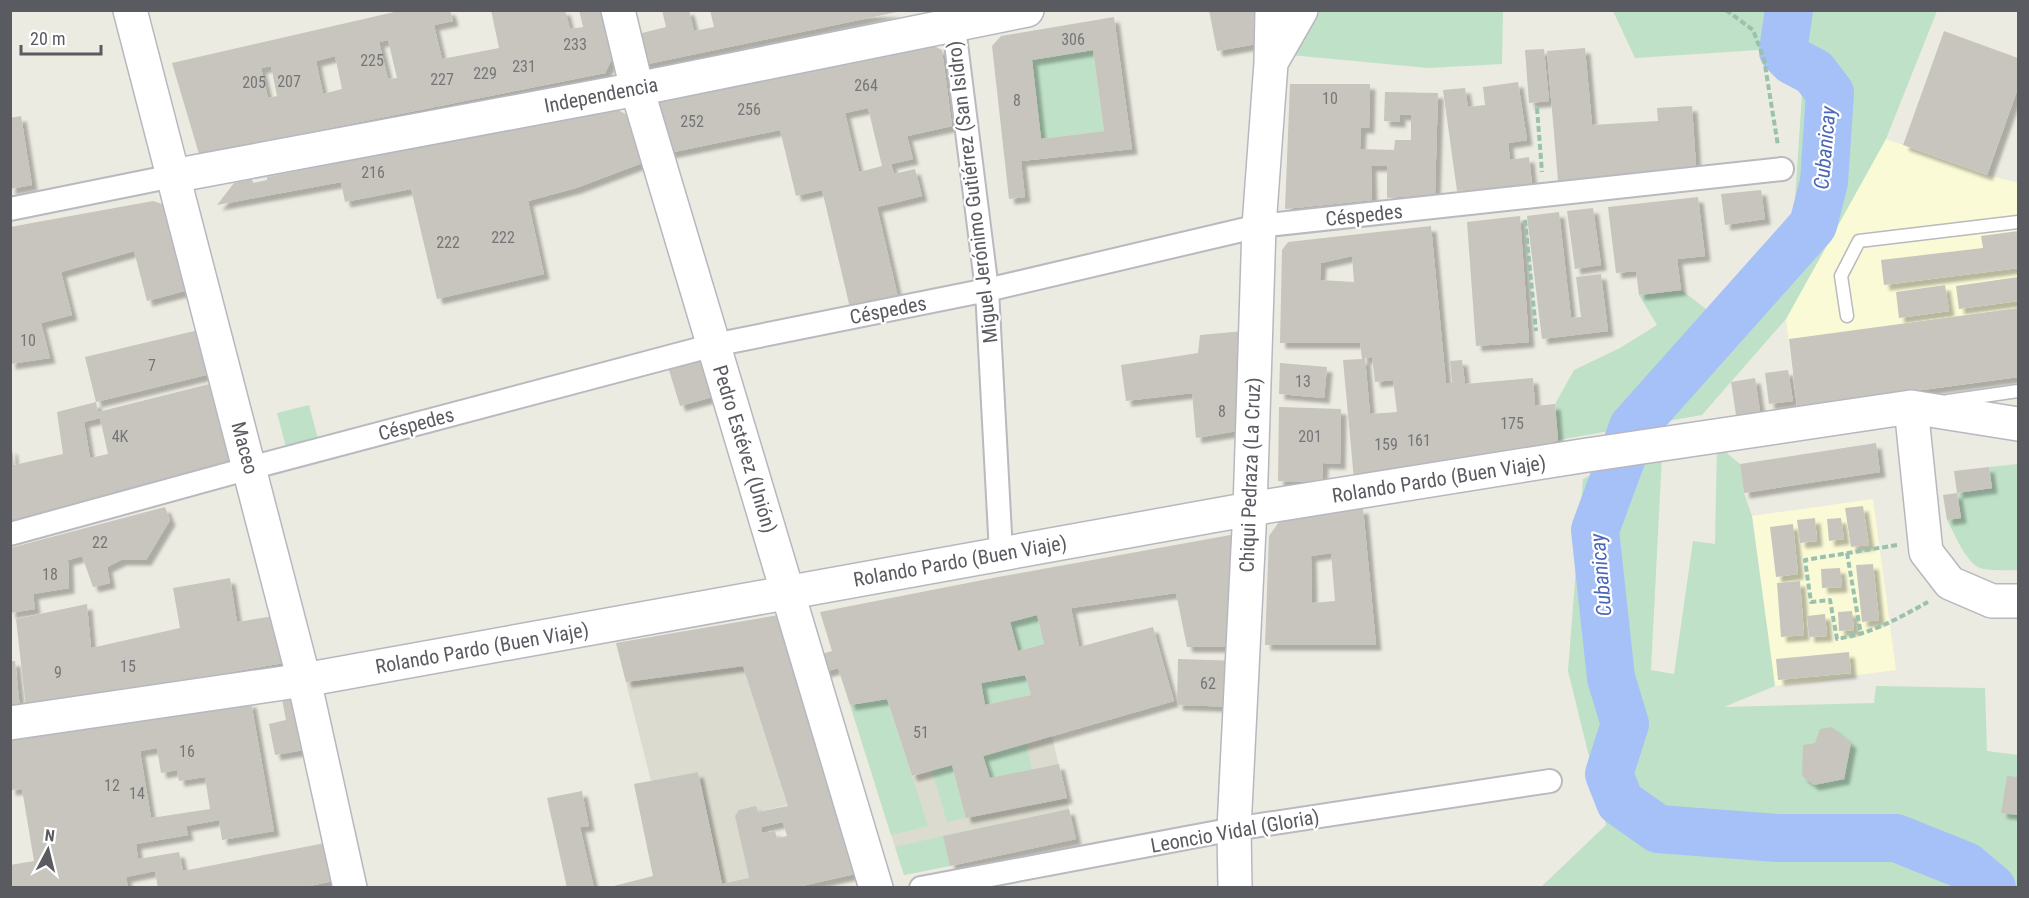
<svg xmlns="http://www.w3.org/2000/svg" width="2029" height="898" font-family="'Roboto Condensed',sans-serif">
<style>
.commercial{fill:#fafad7}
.education{fill:#dbdbcf}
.green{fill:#bfe1c7}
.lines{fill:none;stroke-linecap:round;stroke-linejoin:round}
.river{stroke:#a5c1f7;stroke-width:48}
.building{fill:#c7c5be;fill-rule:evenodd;filter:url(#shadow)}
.lane-casing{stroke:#b9b9bf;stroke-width:15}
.street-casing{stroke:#b9b9bf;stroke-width:26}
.secondary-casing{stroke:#b7b8bf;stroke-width:36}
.path{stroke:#9ac1ae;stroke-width:4;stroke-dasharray:6 3;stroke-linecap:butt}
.lane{stroke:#fff;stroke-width:12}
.street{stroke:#fff;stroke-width:22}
.secondary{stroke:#fff;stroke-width:33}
.labels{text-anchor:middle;stroke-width:4.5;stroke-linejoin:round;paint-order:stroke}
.number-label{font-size:16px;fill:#757678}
.street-label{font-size:20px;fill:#5a5b61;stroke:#fff}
.water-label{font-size:21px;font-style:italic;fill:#4b68b7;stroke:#fff}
</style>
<defs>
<filter id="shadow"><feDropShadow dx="5.5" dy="5.5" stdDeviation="1.5" flood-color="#0004"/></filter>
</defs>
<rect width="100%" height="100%" fill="#ebebe1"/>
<path class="commercial" d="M1944 31 2018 58V88L1987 175 2018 183V377L1797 407 1786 319 1886 139 1903 145Z
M1873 499 1896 670 1775 686 1752 516Z"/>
<path class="education" d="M779 615 836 794 758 812 762 833 740 838 751 887H723L698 772 651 781 616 643Z
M1052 736 1076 839 904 875 876 787Z"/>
<path class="green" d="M1320 11H1510H1503L1502 64 1428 68 1291 55Z
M1613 11H1937L1886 139 1786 319 1702 415 1558 440 1555 404 1574 370 1620 348 1657 325 1639 295 1681 290 1714 315 1794 215 1803 78 1774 49 1635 58Z
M1093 50 1104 131 1041 139 1032 60Z
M309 405 318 439 286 447 277 413Z
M1717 445 1740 464 1744 493 1752 516 1775 686 1724 707 1874 703 1876 686 1985 688 1987 751 2018 755V887L1540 888 1606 825 1568 671 1583 479 1620 462 1662 455 1651 670 1674 674 1693 541 1715 544Z
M2018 464V570C2007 570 1995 571 1984 569 1967 567 1955 534 1947 520L1961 517 1957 493 1992 488 1989 467Z
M1037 615 1044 644 1018 651 1010 622Z
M1025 675 1031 695 985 705 981 683Z
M887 699 928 826 891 835 850 705Z
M1026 743 1032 770 990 778 983 756Z
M952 765 966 818 947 822 932 770Z
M943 836 950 866 904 875 895 847Z"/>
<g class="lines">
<path class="river" d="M1789 10 1783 51 1793 61 1814 72 1830 93 1824 182 1813 225 1633 427 1595 530 1611 678 1625 724 1609 774 1620 802 1658 829 1777 838H1896L1966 866 1992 888"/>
</g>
<path class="building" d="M403 10H450L453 21 434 25 442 59 499 48 491 10H565L570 29 583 27 579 10H601L612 59 605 73 199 154 172 63ZM388 40 397 78 388 79 379 42ZM335 56 342 89 323 94 316 61ZM271 66 277 96 268 98 261 68Z
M662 10H689L694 31 714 27 710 10 897 12 643 65 634 35 666 27Z
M1209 10H1266L1268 42 1217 51Z
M1114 17 1132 149 1021 161 1025 197 1009 199 992 46 1001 36ZM1093 50 1104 131 1041 139 1032 60Z
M1944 31 2018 58V88L1987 175 1903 145Z
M934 46 942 50 952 126 907 136 913 159 891 164 894 174 915 169 922 196 877 207 898 297 850 308 822 190 796 196 780 130 669 153 654 102ZM868 108 882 166 859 172 845 113Z
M1585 48 1592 125 1658 121 1657 108 1692 106 1696 167 1558 181 1547 51Z
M1544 49 1549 101 1529 103 1525 50Z
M1518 82 1527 140 1508 143 1510 160 1529 157 1532 184 1457 191 1443 90 1465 88 1468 107 1485 105 1483 87Z
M1290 84H1370L1369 128H1361L1360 149 1394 150 1395 140H1411V115H1400V122L1384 121 1385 92 1438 93 1435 194 1387 198V166H1371L1372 200 1285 209Z
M616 109 631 117 645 162 576 188 528 201 544 274 437 299 411 189 345 202 341 182 217 205 234 183 252 179 253 183 267 180V177Z
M21 116 32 185 10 189V118Z
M1761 190 1765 219 1725 225 1721 194Z
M1698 197 1705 256 1677 259 1681 290 1639 295 1636 271 1616 273 1608 207Z
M153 201 174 208 196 288 147 301 134 251 61 272 72 315 41 323 50 358 10 364V227Z
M1593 208 1601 265 1575 269 1567 211Z
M1559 212 1571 318 1581 317 1576 277 1601 274 1608 331 1542 339 1527 216Z
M1520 216 1529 342 1476 346 1467 222Z
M1431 226 1446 383H1452L1450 361 1462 360 1465 384 1533 378 1535 406 1555 404 1558 440 1513 457 1354 480 1343 360 1362 359 1360 343H1280L1282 250 1288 242ZM1352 256 1354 282 1320 280 1321 263ZM1372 357 1375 382 1393 380 1397 412 1370 414 1365 358Z
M2018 231V268L1884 285 1881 260 1983 248 1981 236Z
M2018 277V301L1959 309 1956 286Z
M1945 285 1949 311 1899 318 1896 292Z
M2018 308V377L1797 407 1789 339Z
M207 328 218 372 96 402 98 412 221 381 235 466 10 525V449H12L14 465 63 454 57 412 96 402 85 357ZM100 418 108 454 90 458 84 422Z
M1255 330 1249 429 1196 438 1192 393 1126 401 1121 365 1198 353 1200 335Z
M705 357 716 396 680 406 668 367Z
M1280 363 1327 367 1324 398 1279 394Z
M1788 370 1793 401 1769 404 1765 373Z
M1755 378 1760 411 1736 415 1731 382Z
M1279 407 1341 409 1340 464 1323 463 1322 482 1278 481Z
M1876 443 1880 472 1744 493 1740 464Z
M1989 467 1992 488 1957 493 1954 471Z
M1957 493 1961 518 1947 520 1943 495Z
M1863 506 1869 545 1851 547 1845 508Z
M165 507 170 520 146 560H121L107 567 110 583 93 587 82 556 68 560 69 588 33 594 35 609 10 613V548Z
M1363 508 1376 645H1265L1269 536 1281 519ZM1331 553 1335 601 1312 603 1311 556Z
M1815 518 1817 541 1800 543 1797 520Z
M1841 518 1844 539 1829 541 1827 519Z
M1793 524 1798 574 1776 577 1770 527Z
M1247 532 1240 647H1187L1176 593 1071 608 1079 647 1153 627 1174 701 983 756 990 778 1059 764 1067 798 966 818 952 765 912 776 887 699 850 705 838 668 821 673 815 656 832 651 820 612 998 577ZM1037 615 1044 644 1018 651 1010 622ZM1025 675 1031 695 985 705 981 683Z
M1873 564 1879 620 1862 622 1856 565Z
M1840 568 1842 587 1822 588 1821 569Z
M230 578 237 622 279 615 289 662 26 708 16 619 87 604 91 648 180 628 173 588Z
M1800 581 1804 635 1781 637 1777 583Z
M1852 611 1854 630 1839 631 1838 612Z
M1825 614 1827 636 1809 637 1807 616Z
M779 615 836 794 855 874 793 888H606L653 876 634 784 698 772 722 884 749 878 735 816 739 810 756 806 758 812 788 806 743 666 626 682 616 643ZM783 822 787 836 777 838 775 831 762 833 761 827Z
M1849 652 1851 673 1778 680 1776 659Z
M1178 659 1241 661 1238 707 1177 705Z
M10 661H15L20 709 10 711Z
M304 690 315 748 275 755 269 724 286 720 281 694Z
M251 702 274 831 222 840 219 820 186 826 188 835 136 844 138 859 179 852 183 871 330 842 338 880 300 888H158L155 871 126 877 128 888H10V865L34 861 22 789 10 790V740ZM157 748 161 773 177 770 179 781 205 777 210 809 151 818 140 751Z
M1832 727 1851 743 1844 779 1814 785 1802 776 1803 745 1815 743 1820 729Z
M2007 776 2018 777V815L2001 813Z
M582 791 589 826 580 827 594 888H567L547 798Z
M1069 809 1076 839 950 866 943 836Z"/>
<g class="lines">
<g class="lane-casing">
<path id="lane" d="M1847 316 1841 276 1859 241 2018 222
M1948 401 2018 391"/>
</g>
<g class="street-casing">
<path id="street" d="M952 12 987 290 1001 553
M10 209 173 176
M10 534 250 468 714 345 987 290 1259 226 1782 169
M921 888 1234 829 1550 781"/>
</g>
<g class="secondary-casing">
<path id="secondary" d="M130 10 304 680 350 888
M618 10 637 89 876 888
M1273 59 1301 10
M173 176 637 89 1027 10
M1911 407 1926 552 1950 583 1992 601H2018
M10 723 304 680 1250 509 1581 456 1911 407 2018 424
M1235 888 1234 829 1250 509 1259 226 1271 63 1272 10"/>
</g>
<path class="path" d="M1726 10 1753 30 1764 59 1778 146
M1537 108 1542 172
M1525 220 1536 331
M1897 545 1805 560 1811 602 1830 600 1837 639C1873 633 1897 619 1928 602
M1847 553 1861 635"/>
<use href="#lane" class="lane"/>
<use href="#street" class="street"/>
<use href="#secondary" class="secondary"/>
</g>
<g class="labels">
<g class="number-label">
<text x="1073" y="45">306</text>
<text x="575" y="50">233</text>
<text x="372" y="66">225</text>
<text x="524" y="72">231</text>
<text x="485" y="79">229</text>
<text x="442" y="85">227</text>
<text x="289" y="87">207</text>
<text x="254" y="88">205</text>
<text x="866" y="91">264</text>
<text x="1330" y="104">10</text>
<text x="1017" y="106">8</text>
<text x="749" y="115">256</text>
<text x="692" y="127">252</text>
<text x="373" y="178">216</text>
<text x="503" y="243">222</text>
<text x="448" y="248">222</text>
<text x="28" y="346">10</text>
<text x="152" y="371">7</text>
<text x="1303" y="387">13</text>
<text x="1222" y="417">8</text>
<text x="1512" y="429">175</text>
<text x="120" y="442">4K</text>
<text x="1310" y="442">201</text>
<text x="1419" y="446">161</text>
<text x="1386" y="450">159</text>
<text x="100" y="548">22</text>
<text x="50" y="580">18</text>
<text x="128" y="672">15</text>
<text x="58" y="678">9</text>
<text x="1208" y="689">62</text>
<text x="921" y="738">51</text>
<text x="187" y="757">16</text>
<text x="112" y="791">12</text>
<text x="137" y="799">14</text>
</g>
<g class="street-label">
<text transform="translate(601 95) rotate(-11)" y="7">Independencia</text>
<text transform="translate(972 192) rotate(-97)" y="7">Miguel Jerónimo Gutiérrez (San Isidro)</text>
<text transform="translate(1364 215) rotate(-6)" y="7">Céspedes</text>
<text transform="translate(888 310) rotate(-11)" y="7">Céspedes</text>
<text transform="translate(416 424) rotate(-15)" y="7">Céspedes</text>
<text transform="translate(245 448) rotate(75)" y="7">Maceo</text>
<text transform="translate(745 449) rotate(73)" y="7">Pedro Estévez (Unión)</text>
<text transform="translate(1250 475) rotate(-88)" y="7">Chiqui Pedraza (La Cruz)</text>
<text transform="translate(1439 479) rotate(-9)" y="7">Rolando Pardo (Buen Viaje)</text>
<text transform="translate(960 561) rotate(-10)" y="7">Rolando Pardo (Buen Viaje)</text>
<text transform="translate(482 648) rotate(-10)" y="7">Rolando Pardo (Buen Viaje)</text>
<text transform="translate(1235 831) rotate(-10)" y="7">Leoncio Vidal (Gloria)</text>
</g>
<g class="water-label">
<text transform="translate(1825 148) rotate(-85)" y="7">Cubanicay</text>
<text transform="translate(1601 575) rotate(-95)" y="7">Cubanicay</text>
</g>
</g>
<rect width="2029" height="898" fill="none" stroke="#5a5b61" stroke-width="24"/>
<g transform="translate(48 850) rotate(7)" stroke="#ffffff" stroke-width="4.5" paint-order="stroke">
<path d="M0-4.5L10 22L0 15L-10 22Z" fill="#5a5b61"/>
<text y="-9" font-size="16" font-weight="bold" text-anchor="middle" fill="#5a5b61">N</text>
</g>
<path d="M21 45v9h80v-9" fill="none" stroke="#5a5b61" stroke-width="3"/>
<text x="30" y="45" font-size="18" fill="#5a5b61" stroke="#ffffff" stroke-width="4.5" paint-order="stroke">20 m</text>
</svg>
